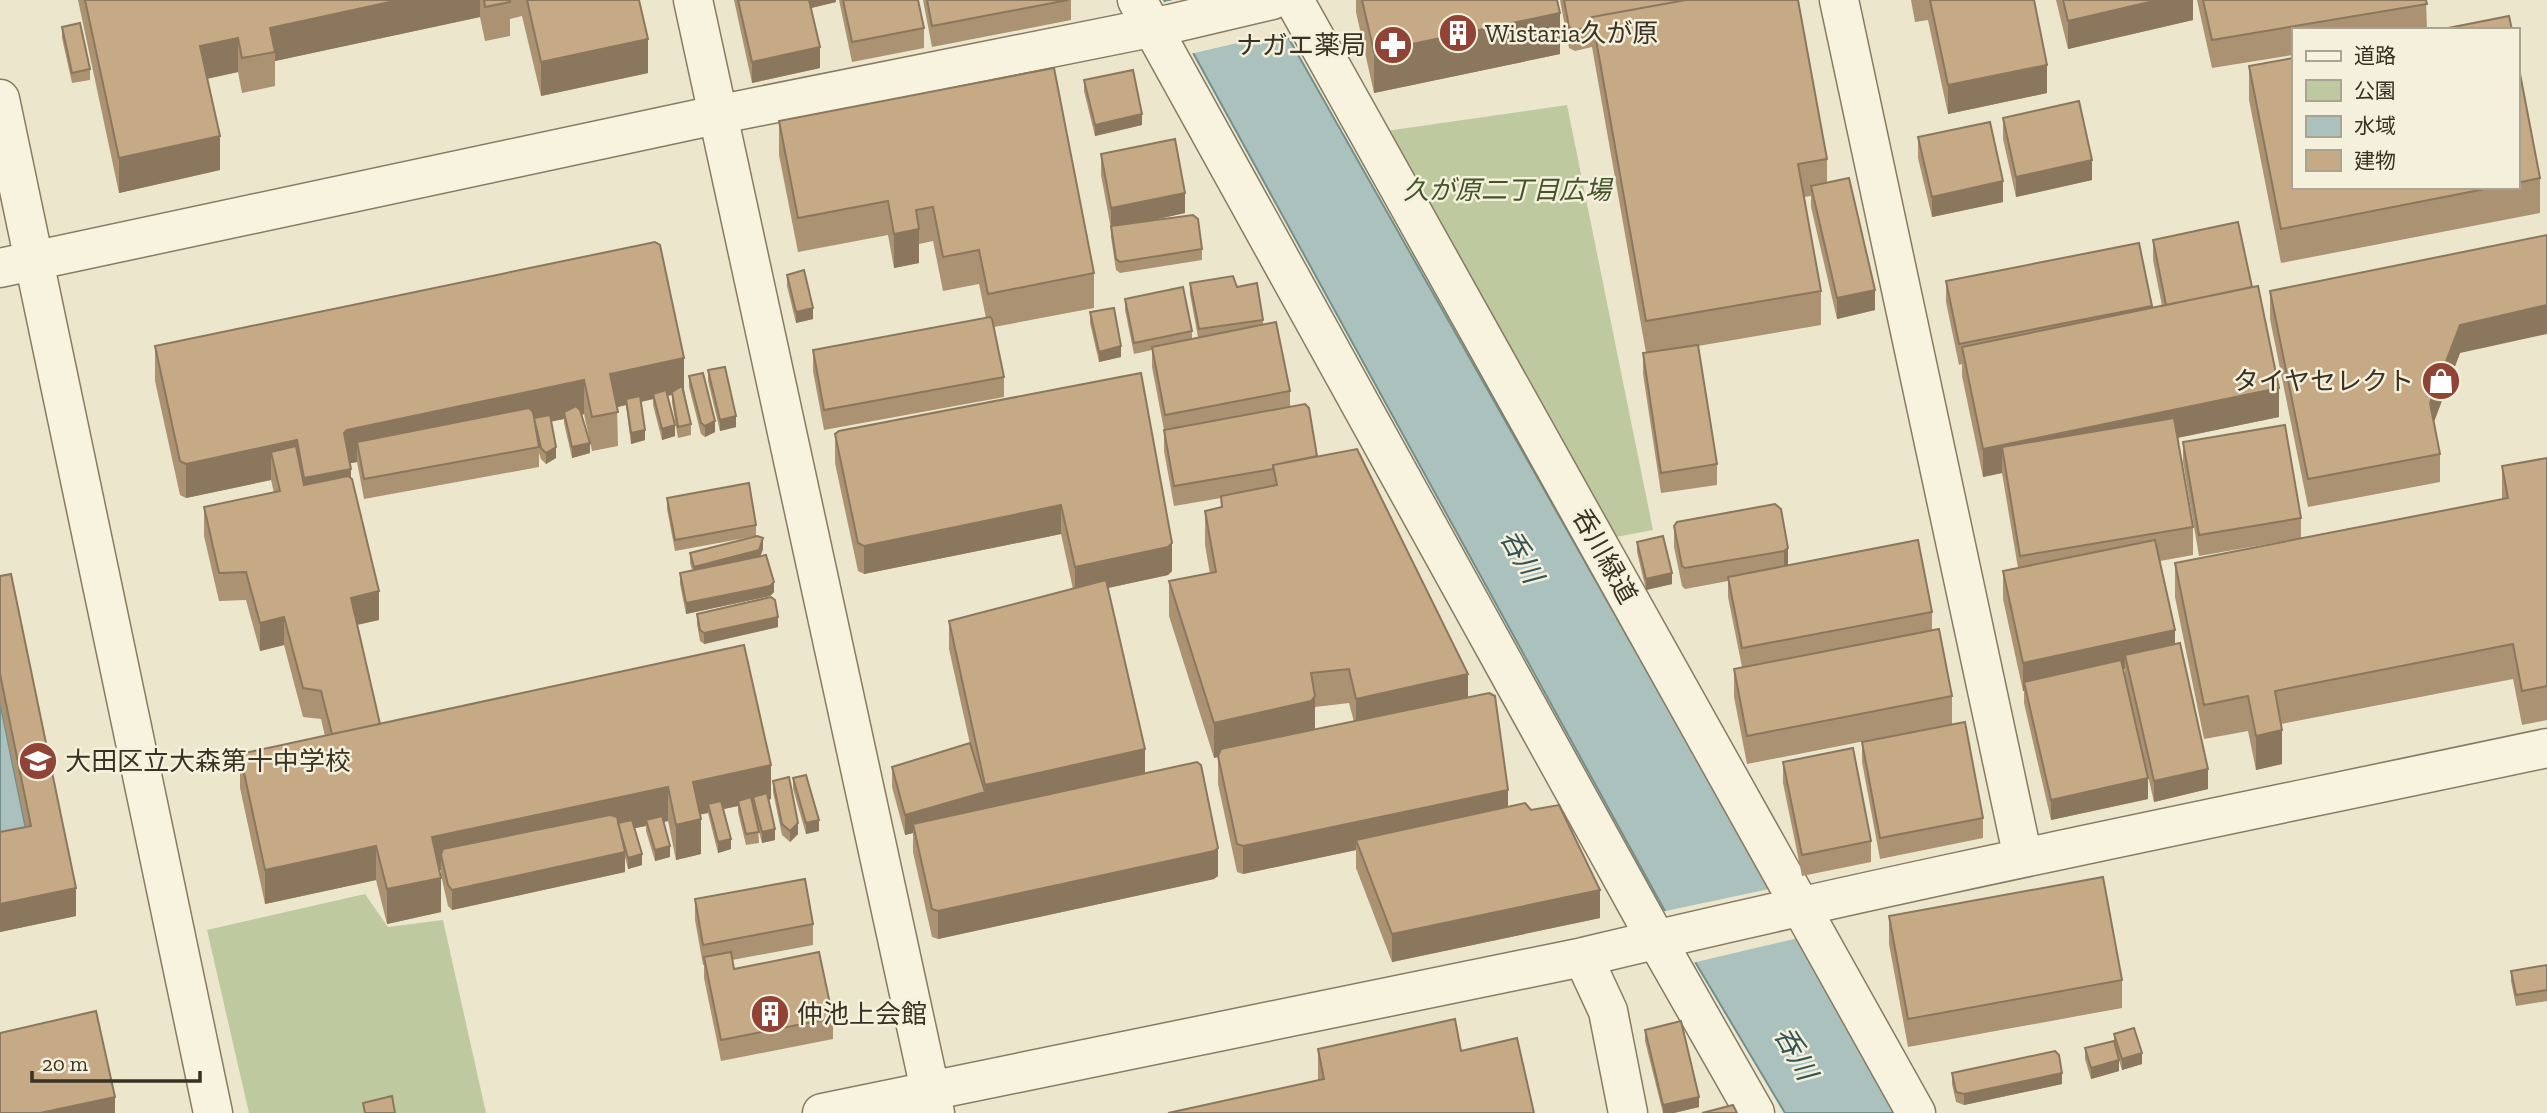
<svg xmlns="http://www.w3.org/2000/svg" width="2547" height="1113" font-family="'Zilla Slab','Noto Sans JP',serif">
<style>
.green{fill:#bec9a0}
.water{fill:#abc1be;stroke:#728f8c;stroke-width:2}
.pier{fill:#ece7cc}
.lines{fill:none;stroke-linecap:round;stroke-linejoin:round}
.minor-casing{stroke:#877b61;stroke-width:41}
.minor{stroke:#f7f3df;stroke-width:38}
.wall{fill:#aa9272;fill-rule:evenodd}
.shaded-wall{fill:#8b775d}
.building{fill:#c6aa85;stroke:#8b775d;stroke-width:2}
.labels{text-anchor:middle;stroke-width:5;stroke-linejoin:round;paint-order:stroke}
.poi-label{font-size:26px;fill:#393123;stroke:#f4f0db;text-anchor:start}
.park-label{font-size:26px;font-style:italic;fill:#43542b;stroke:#f4f0db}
.street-label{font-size:26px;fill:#393123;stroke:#f4f0db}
.water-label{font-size:28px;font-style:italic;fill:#345458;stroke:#f4f0db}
</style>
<rect width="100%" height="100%" fill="#ece7cc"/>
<path class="green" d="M1567 105 1653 530 1616 537 1386 131Z
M365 894 388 927 443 920 486 1113H249L207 930Z"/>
<path class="water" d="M1164 0H1267L1897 1113H1785L1666 913Z
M0 702 31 854 0 861Z"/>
<path class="pier" d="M1173 0H1271L1289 31 1190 54 1161 3Z
M1774 888 1802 937 1692 963 1661 912Z"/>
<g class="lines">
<g class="minor-casing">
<path id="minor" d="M693 0 935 1113
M1137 0 1656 939 1755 1113
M1294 0 1916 1113
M1839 0 2023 858
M0 99 213 1113
M0 268 716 115 1170 24 1272 0
M1583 957 1608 1011 1628 1113
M822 1113 1583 957C1903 880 2226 816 2547 748"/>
</g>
<use href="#minor" class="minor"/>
</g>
<path class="wall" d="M78 0H639L648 73 541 96 522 16 510 19V36L485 41 480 17 275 61V86L242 93 238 72 207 79 220 170 119 193Z
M734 0H836V2L811 8 820 68 752 83Z
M839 0H918L924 28V48L852 62Z
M923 0H1071V20L932 47Z
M1356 0H1557L1560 54 1374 93 1356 12Z
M1560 0H1798L1827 159V183L1875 310 1837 319 1811 207V196L1804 197 1821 291V325L1698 346 1717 464V485L1661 493 1643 374V353H1646L1592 47 1575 51 1569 48Z
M1911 0H2034L2047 93 1948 114 1928 20 1915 22Z
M2056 0H2193V20L2068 49Z
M2197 0H2426L2427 30H2293V55L2212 68Z
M62 27 90 69V80L72 83 62 38Z
M2517 58 2540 178V213L2281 263 2249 100V66L2293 187H2517Z
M1084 80 1142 125 1095 136 1084 91Z
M2003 118 2092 180 2016 197 2003 139Z
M779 121 1094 273V308L994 327 1004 377V397L824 430 813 371V350L986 318 979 284 943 291 933 241 919 244V263L894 268 888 235 798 252 779 155Z
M1918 137 2003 202 1932 217 1918 158Z
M1101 154 1185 213 1145 222 1202 249V260L1120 273 1116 270 1111 237V229L1101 175Z
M2153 240 2279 417 2177 438 2193 527V555L2160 561 2175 644 2208 789 2154 802 2125 676V669L2123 670 2148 799 2051 820 2024 703V691H2023L2003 599V571L2018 568 2002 473 1983 477 1962 376V364L1959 365 1946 302V281L2139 243 2152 308 2162 306 2153 260Z
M655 242 691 424V435L678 438 672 403V395L667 396 675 436 662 440 653 405V399L641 402 645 440 631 444 626 405 617 407 618 446 592 451 584 414 582 415 590 453 572 458 564 423V419L551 421 556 458 546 464 541 459 539 453V467L364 499 357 462 350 463 351 479 379 620 357 625 380 724 771 799 769 800 775 840 762 843 758 828 759 843 746 845 738 812V806L723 809 731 849 718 853 708 813 700 814 701 854 676 860 668 821 664 822 670 857 655 861 646 831V826L634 828 642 865 628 869 625 857V872L452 910 448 906 441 875V870H439L441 912 387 924 376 880 265 904 240 788V754L325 736 321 719 303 717 284 645 260 651 246 600 219 601 204 536V507L274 493 271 480 186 498 180 495 155 381V346Z
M787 275 813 319 796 323 787 286Z
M1190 283 1237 287 1263 320V325L1290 391V407L1317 456 1468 697 1508 807 1600 918 1392 962 1356 868V850L1243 874 1237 872 1218 784V756L1214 758 1169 616V581L1210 574 1205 545V511L1221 507V498L1174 506 1164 451V430L1152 367V350L1134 354 1125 310V299L1192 331V339L1198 337 1190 294ZM1349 703 1354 722 1315 730V707Z
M2270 291 2460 353 2434 422 2440 454V482L2308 507 2270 319Z
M1090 312 1121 357 1099 362 1090 323Z
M708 370 736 427 720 431 708 381Z
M1141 373 1172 571 1168 575 1108 588 1145 774 1218 876 1214 879 938 939 932 937 913 852V833L905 835 892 787V767L970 744 949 649V621L1073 589 1061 534 864 574 858 571 835 463V434Z
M689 376 715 432 705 437 701 434 689 387Z
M2183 442 2301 518V538L2502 499V466L2547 458V720L2522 725 2513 679 2281 724 2282 764 2256 770 2248 731 2204 739 2175 597V563L2297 539 2199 556 2183 462Z
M667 498 756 525V536L675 551 667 509Z
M1775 504 1788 565 1932 612V630L1952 696V724L1747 764 1734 697V669L1742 667 1728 597V581L1685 589 1682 586 1674 547V526Z
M1637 542 1672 584 1646 590 1637 552Z
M763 549 760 557 774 592 770 596 686 614 680 584V573L692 570 690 563V553Z
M0 576 76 916 0 932V832L26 827 0 702Z
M697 614 778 627 704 644 700 641 697 624Z
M1862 742 1983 818V838L1880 859 1862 762Z
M1783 762 1871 841V862L1802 876 1783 783Z
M793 778 819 831 806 834 793 789Z
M773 781 798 834 790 842 782 835 773 792Z
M695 899 813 924V945L732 960 734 969 833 1018V1039L721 1061 704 978V965H703L695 920Z
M1889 916 2122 980V1008L1908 1047 1889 944Z
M2547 965V1001L2516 1006 2511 981V971Z
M1645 1030 1699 1107 1674 1113H1663L1645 1041Z
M2114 1034 2142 1064 2122 1070 2118 1057 2119 1071 2091 1079 2085 1059V1048L2114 1041Z
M1318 1049 1534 1113 1318 1080Z
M1952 1073 2062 1084 1964 1105 1956 1102 1952 1084Z"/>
<path class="shaded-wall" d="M399 0H480V17L275 61V52L270 28Z
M807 0H836V2L807 9Z
M2158 0H2193V20L2068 49V21Z
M1560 13V54L1374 93V52Z
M238 38V72L200 80V46Z
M648 39V73L541 96V62Z
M820 47V68L752 83V62Z
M2047 65V93L1948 114V85Z
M1142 114V125L1095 136V125Z
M220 136V170L119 193V158Z
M2092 160V180L2016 197V177Z
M2003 181V202L1932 217V197Z
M1185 193V213L1111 229V208Z
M919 229V263L894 268V234Z
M1875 290V310L1837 319V298Z
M2547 305V334L2460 353 2430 432V403L2460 325Z
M813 308V319L796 323V312Z
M1121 346V357L1099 362V352Z
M684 358V392L654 399 653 394V399L627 405 626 399V405L610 409V374Z
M584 380V414L566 418 564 412V419L535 425 357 442V462L347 464 344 433 347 430Z
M2279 388V417L2007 473 2002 447V473L1983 477V449Z
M736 416V427L720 431V420Z
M715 421V432L705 437V426Z
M675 425V436L662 440V429Z
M645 430V440L631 444V433Z
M297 440V474L271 452V480L186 498V464Z
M590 443V453L572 458V447Z
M556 447V458L546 464V453Z
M351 469V503L304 513V478Z
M1061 505V534L864 574V546Z
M763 538V549L759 560 694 577V567Z
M1172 543V571L1168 575 1075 595V567Z
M1788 548V569L1784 572V551Z
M1672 573V584L1646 590V579Z
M774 582V592L770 596 686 614V603Z
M379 591V620L351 626V598Z
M284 617V645L260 651V623Z
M778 617V627L704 644V633Z
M2175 630V659L2125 655V669L2026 690 2024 682V691H2023V663Z
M1468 674V708L1356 733V699Z
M1315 696V730L1311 736 1214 758V723Z
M2282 730V764L2256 770V736Z
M1145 749V778L985 813V785Z
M771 765V799L754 803 753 797V803L738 801V806L710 812 708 804V813L693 816V782Z
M2208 769V789L2154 802V781Z
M2148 778V799L2051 820V800Z
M668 787V821L648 825 646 820V826L620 831 441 855V870L432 872V837Z
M1508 790V818L1356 840V850L1243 874V846Z
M985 792V812L913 824V833L905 835V815Z
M701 819V854L676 860V825Z
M819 820V831L806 834V823Z
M798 823V834L790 842V831Z
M775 829V840L762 843V832Z
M731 839V849L718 853V842Z
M376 846V880L265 904V870Z
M670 846V857L655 861V850Z
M1218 848V876L1214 879 938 939V911Z
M625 852V872L452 910V890Z
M642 854V865L628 869V858Z
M441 878V912L387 924V889Z
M76 888V916L0 932V904Z
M1600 890V918L1392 962V934Z
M2142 1053V1064L2122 1070V1059Z
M2119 1060V1071L2091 1079V1068Z
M2062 1073V1084L1964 1105V1094Z
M115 1097V1113H40Z
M1699 1097V1107L1674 1113H1663V1105Z"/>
<path class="building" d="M85 0H399L270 28 275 52 242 58 238 38 200 46 220 136 119 158Z
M484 0H510V2L485 7Z
M527 0H639L648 39 541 62Z
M738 0H809L820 47 752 62Z
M843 0H918L924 28 852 42Z
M927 0H1068L932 26Z
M1362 0H1557L1560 13 1374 52Z
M1564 0H1686L1592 17V27L1575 30 1569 27Z
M1686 0H1798L1827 159 1798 164 1821 291 1646 321 1592 17Z
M1930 0H2034L2047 65 1948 85Z
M2063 0H2158L2068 21Z
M2203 0H2426L2427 4 2212 40Z
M2509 16 2512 30H2438Z
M80 23 90 69 72 73 62 27Z
M2293 58V187H2495L2281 229 2249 66Z
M2517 58 2540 178 2517 183Z
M1054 68 1094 273 988 294 979 250 943 257 933 207 916 210 919 229 894 234 888 201 798 218 779 121Z
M1133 70 1142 114 1095 125 1084 80Z
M2079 101 2092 160 2016 177 2003 118Z
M1990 122 2003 181 1932 197 1918 137Z
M1175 139 1185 193 1111 208 1101 154Z
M1849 178 1875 290 1837 298 1811 186Z
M1193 215 1198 219 1202 249 1120 262 1116 259 1111 226Z
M2238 222 2252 287 2166 305 2153 240Z
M2547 235V305L2460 325 2430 403 2440 454 2308 479 2270 291Z
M655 242 660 245 684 358 610 374 618 412 592 417 584 380 347 430 344 433 351 469 304 478 297 440 186 464 180 461 155 346Z
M2139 243 2152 306 1959 344 1946 281Z
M804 270 813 308 796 312 787 275Z
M1233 276 1237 287 1257 283 1263 320 1199 329 1190 283Z
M2258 286 2279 388 1983 449 1962 347Z
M1183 287 1192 331 1134 343 1125 299Z
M1114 308 1121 346 1099 352 1090 312Z
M990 317 992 319 1004 377 824 410 813 350Z
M1276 322 1290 391 1165 415 1152 347Z
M1698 345 1717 464 1661 473 1643 353Z
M725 367 736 416 720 420 708 370Z
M703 373 715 421 705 426 701 423 689 376Z
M1141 373 1172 543 1168 547 1075 567 1061 505 864 546 858 543 835 434 839 431Z
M682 386 691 424 678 427 672 392Z
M666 390 675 425 662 429 653 394Z
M640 396 645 430 631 433 626 399Z
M1305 404 1309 408 1317 456 1273 465V469L1174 486 1164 430Z
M576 406 580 410 590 443 572 447 564 412Z
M529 408 533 412 539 447 364 479 357 442Z
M550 415 556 447 546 453 541 448 534 418Z
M2174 418 2193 527 2020 556 2002 447Z
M2285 425 2301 518 2199 535 2183 442Z
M296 446 304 485 348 476 352 479 379 591 351 598 380 724 332 734 321 691 303 688 284 617 260 623 246 572 219 573 204 507 280 491 271 452Z
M1357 449 1468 674 1356 699 1349 669 1311 673 1315 696 1311 701 1214 723 1169 581 1216 572 1205 511 1222 507 1221 496 1277 485 1273 465Z
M2547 458V686L2522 691 2513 644 2275 691 2282 730 2256 736 2248 696 2204 705 2175 563 2508 498 2502 466Z
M749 483 756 525 675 540 667 498Z
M1775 504 1781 509 1788 548 1784 551 1685 568 1682 566 1674 526 1677 522Z
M757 536 763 538 759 550 694 567 690 553Z
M1663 536 1672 573 1646 579 1637 542Z
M1918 540 1932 612 1742 648 1728 577Z
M2155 540 2175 630 2023 663 2003 571Z
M766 555 774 582 770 586 686 603 680 573Z
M11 574 76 888 0 904V832L31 826 0 674V576Z
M1106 580 1145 749 985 785 949 621Z
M771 597 775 600 778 617 704 633 700 630 697 614Z
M1939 629 1952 696 1747 736 1734 669Z
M2180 643 2208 769 2154 781 2125 655Z
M744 645 771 765 693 782 701 819 676 825 668 787 432 837 441 878 387 889 376 846 265 870 240 754Z
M2121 660 2148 778 2051 800 2024 682Z
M1489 693 1495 696 1508 790 1243 846 1237 844 1218 756 1221 749Z
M1965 722 1983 818 1880 838 1862 742Z
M970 743 985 792 905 815 892 767Z
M1853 748 1871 841 1802 855 1783 762Z
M1197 762 1201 765 1218 848 1214 851 938 911 932 909 913 824Z
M806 775 819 820 806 823 793 778Z
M789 777 798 823 790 831 782 824 773 781Z
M767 793 775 829 762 832 753 797Z
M751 797 759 832 746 834 738 801Z
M721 801 731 839 718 842 708 804Z
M1525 803 1531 810 1559 805 1600 890 1392 934 1356 840Z
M610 815 617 817 625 852 452 890 448 885 441 855 443 849Z
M662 816 670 846 655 850 646 820Z
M632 820 642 854 628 858 618 823Z
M2103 877 2122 980 1908 1019 1889 916Z
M805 879 813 924 703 945 695 899Z
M731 952 734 969 819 952 833 1018 721 1040 704 957Z
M2547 965V990L2516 995 2511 971Z
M96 1011 115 1097 40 1113H0V1033Z
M1455 1019 1461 1051 1517 1038 1534 1113H1168L1324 1079 1318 1049Z
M1681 1021 1699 1097 1663 1105 1645 1030Z
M2134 1028 2142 1053 2122 1059 2114 1034Z
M2114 1041 2119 1060 2091 1068 2085 1048Z
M2055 1051 2059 1055 2062 1073 1964 1094 1956 1092 1952 1073Z
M392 1096 395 1113H365L363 1103Z
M1733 1105 1737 1113H1702Z"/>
<defs>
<g id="building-disc" transform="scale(2.0125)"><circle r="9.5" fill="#914436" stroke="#f4f0db"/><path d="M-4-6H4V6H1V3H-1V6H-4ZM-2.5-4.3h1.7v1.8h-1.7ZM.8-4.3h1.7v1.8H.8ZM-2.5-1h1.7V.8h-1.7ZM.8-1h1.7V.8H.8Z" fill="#fff"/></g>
<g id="pharmacy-disc" transform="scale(2.0125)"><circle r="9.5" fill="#914436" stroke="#f4f0db"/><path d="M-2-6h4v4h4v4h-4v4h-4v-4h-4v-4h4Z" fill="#fff"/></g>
<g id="shop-disc" transform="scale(2.0125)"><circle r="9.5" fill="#914436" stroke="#f4f0db"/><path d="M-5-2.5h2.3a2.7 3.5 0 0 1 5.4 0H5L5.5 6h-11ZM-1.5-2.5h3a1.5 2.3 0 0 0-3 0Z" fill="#fff"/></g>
<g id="school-disc" transform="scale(2.0125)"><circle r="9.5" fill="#914436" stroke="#f4f0db"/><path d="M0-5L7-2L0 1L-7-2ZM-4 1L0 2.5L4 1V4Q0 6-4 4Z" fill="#fff"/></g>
</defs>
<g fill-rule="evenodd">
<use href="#building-disc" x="1458" y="33"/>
<use href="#pharmacy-disc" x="1393" y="45"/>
<use href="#shop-disc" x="2441" y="381"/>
<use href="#school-disc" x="38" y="761"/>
<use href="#building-disc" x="770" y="1014"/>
</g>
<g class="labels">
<g class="poi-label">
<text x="1485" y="42">Wistaria久が原</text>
<text x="1366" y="54" text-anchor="end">ナガエ薬局</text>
<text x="2414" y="390" text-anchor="end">タイヤセレクト</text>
<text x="65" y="770">大田区立大森第十中学校</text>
<text x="797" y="1023">仲池上会館</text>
</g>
<g class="park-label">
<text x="1507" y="199">久が原二丁目広場</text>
</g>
<g class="street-label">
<text transform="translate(1605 556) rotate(61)" y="9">呑川緑道</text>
</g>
<g class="water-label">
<text transform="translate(1522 556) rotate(61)" y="10">呑川</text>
<text transform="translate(1796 1053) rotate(61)" y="10">呑川</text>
</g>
</g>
<rect x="2292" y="28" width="228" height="161" fill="#f4f0db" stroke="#a9a491" stroke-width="2"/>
<rect x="2306" y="51" width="35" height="10" fill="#f7f3df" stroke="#a9a491" stroke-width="2"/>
<text x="2354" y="63" font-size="21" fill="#393123">道路</text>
<rect x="2306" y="80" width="35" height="21" fill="#bec9a0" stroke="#a9a491" stroke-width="2"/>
<text x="2354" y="98" font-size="21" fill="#393123">公園</text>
<rect x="2306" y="116" width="35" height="21" fill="#abc1be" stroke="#a9a491" stroke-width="2"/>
<text x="2354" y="133" font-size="21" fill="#393123">水域</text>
<rect x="2306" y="150" width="35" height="21" fill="#c6aa85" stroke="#a9a491" stroke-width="2"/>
<text x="2354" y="168" font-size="21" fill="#393123">建物</text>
<path d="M32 1071v10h168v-10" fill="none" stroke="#393123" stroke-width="3.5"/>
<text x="42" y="1071" font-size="21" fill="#393123" stroke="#f4f0db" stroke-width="5" paint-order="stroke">20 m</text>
</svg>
